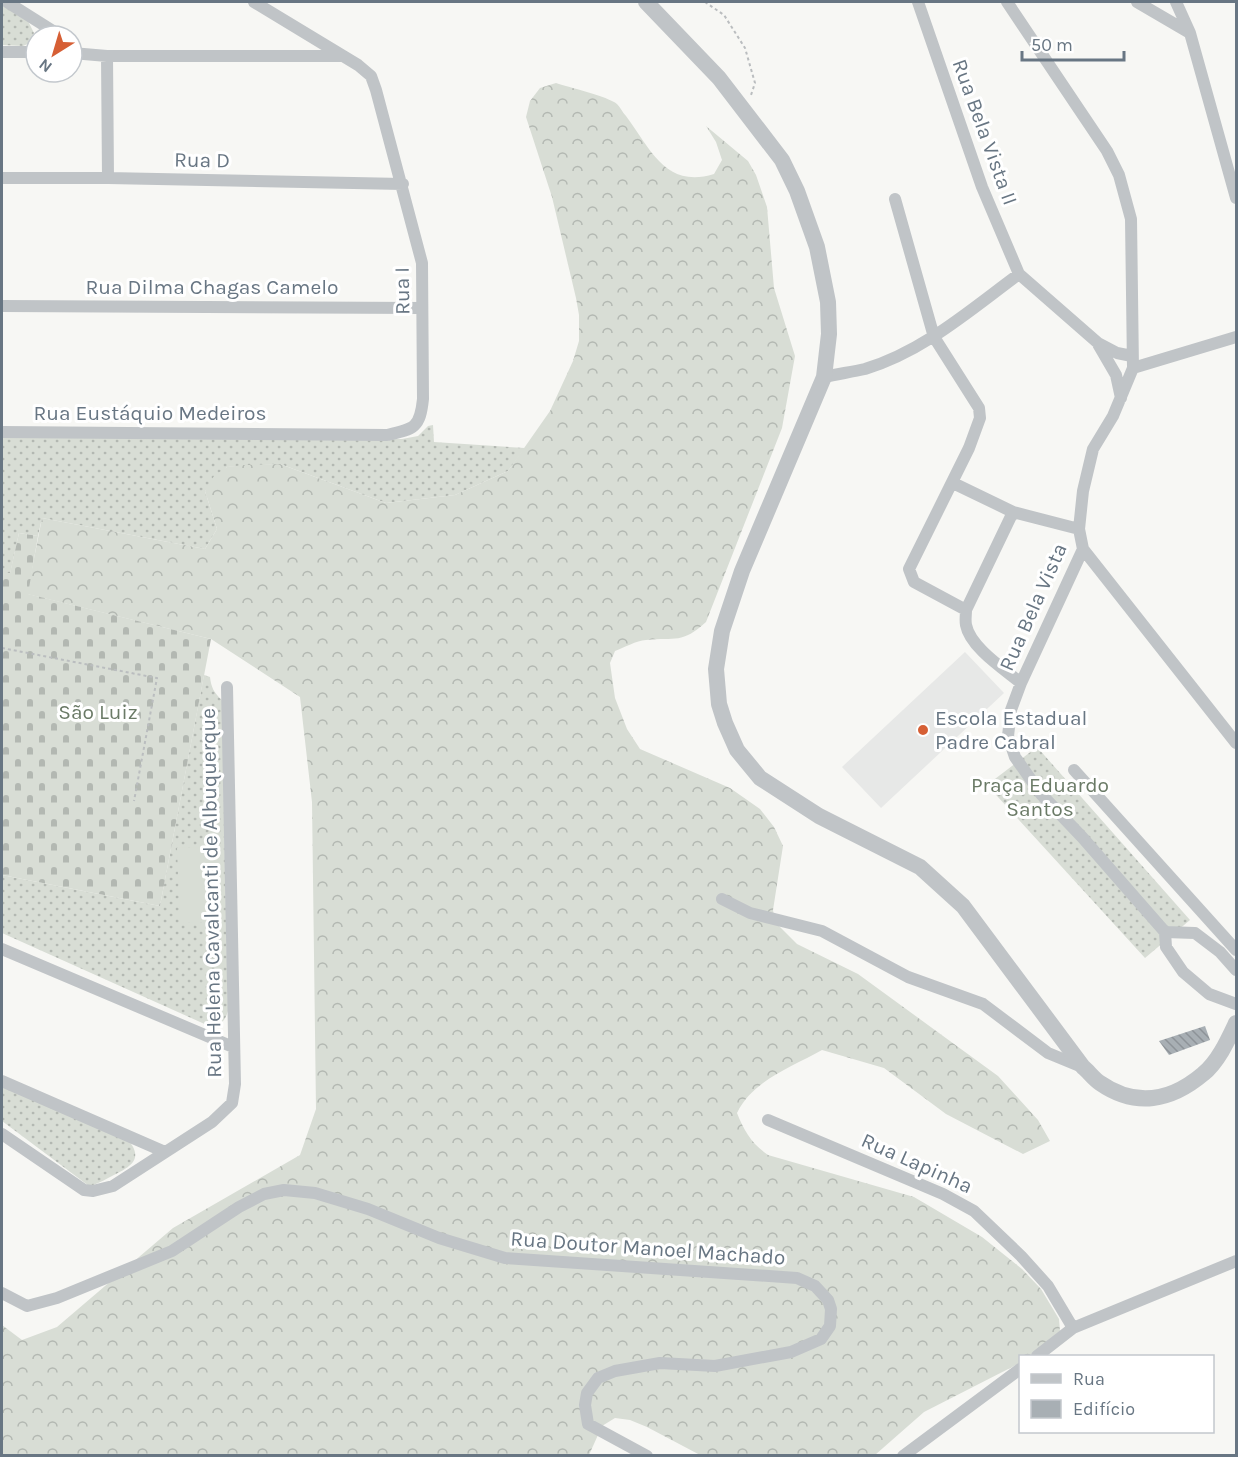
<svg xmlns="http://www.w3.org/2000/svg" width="1238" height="1457" font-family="Karla,sans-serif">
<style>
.built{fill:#e7e8e7}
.grass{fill:url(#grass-dots)}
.forest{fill:url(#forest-crowns)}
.cemetery{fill:url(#cemetery-stones)}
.garden{fill:#d8ddd5}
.building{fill:url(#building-back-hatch)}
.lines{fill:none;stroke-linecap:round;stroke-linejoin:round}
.path{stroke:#babdbf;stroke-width:2;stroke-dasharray:3 3;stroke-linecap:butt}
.minor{stroke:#c0c4c7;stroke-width:12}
.tertiary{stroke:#c0c4c7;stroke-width:16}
.poi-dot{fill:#d65f35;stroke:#fff;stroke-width:2}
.labels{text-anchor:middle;stroke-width:6;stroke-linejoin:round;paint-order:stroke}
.street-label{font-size:21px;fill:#687683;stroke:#fff}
.park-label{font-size:21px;fill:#6a7a66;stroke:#fff}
.poi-label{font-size:21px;fill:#687683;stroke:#fff;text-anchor:start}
</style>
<defs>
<pattern id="grass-dots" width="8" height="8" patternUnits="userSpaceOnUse" patternTransform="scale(1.5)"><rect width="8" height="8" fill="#d8ddd5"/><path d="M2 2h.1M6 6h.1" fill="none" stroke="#b3b8b2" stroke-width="1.8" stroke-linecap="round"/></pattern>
<pattern id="forest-crowns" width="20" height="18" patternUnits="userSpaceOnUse" patternTransform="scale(1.5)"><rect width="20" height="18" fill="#d8ddd5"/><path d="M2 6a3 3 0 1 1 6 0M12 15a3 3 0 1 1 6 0" fill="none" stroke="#b3b8b2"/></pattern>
<pattern id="cemetery-stones" width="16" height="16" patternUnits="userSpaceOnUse" patternTransform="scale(1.5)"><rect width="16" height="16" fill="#d8ddd5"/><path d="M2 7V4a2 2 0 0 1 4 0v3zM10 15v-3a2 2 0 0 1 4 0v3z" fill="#b3b8b2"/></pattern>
<pattern id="building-back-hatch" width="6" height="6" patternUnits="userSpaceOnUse" patternTransform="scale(1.5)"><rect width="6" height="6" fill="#a8afb4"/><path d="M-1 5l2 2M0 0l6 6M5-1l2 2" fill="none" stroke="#8d9398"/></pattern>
</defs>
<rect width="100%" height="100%" fill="#f7f7f4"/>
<path class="built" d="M965 652 1004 693 881 808 842 767Z"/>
<path class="grass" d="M2 5 28 21 34 33 30 43 23 46 2 45Z
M433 425 434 442 525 448 508 471 455 495 386 503 280 464 227 467 205 491 217 529 205 549 42 518 38 536 19 533 10 574 2 573V436L402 439 418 436 428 426Z
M204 675 210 677C211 687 214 693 222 700L228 1011C225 1021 220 1027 209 1026L2 933V875L160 906Z
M1037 747 1190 920 1145 958 987 785Z
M2 1086 129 1141C145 1161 127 1168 112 1176 104 1180 98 1184 89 1186L2 1121Z"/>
<path class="forest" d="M556 83C571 88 602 95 614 102 619 104 622 112 626 116 650 148 665 189 714 174L722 160 716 142 706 126 748 161 756 175 767 207 774 288 795 356 782 428 706 622C682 644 676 637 646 640 636 641 625 647 615 651L610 663 615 698 627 729 640 749 730 788 760 809 774 827 783 846 773 910 775 922 797 944 858 974 998 1076 1038 1120 1050 1141 1023 1154 946 1114 884 1068 822 1050C792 1067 753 1080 737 1113 744 1131 752 1144 768 1155L914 1197 982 1237 1022 1269 1041 1289 1059 1319 1060 1331 1029 1356H1020V1363L924 1412 875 1455H700L647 1427 630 1420 615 1418 602 1426 589 1455 2 1456V1325L22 1340 57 1327 173 1228 300 1155 316 1109 312 802 300 697 211 639 27 594 42 518 205 549 217 529 205 491 214 476 227 467 244 465 280 464 386 503 455 495 508 471 550 411 573 361 579 341V315L576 298 552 197 526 117 530 101 540 88Z"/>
<path class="cemetery" d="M19 533 38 536 28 594 211 639 160 906 2 875V573H10Z"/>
<path class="garden" d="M220 846 222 922 180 923 177 848Z"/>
<path class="building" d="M1205 1026 1210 1040 1169 1055 1159 1041Z"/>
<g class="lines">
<path class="path" d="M705 2 724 15 745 48 755 83 751 95
M2 648 157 678 134 801"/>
<path class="minor" d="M7 2 61 36
M918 2 982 187 1019 274 1098 343 1117 353 1132 356
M1007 2 1107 151 1119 175 1131 219 1133 368 1113 416 1093 449 1083 491 1079 529 1083 549 1021 683 1011 710 1008 736 1015 757 1041 794 1082 837 1165 932 1166 947 1183 972 1209 994 1236 1004
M1137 2 1190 33
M1176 2 1190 33 1236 198
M2 52H36
M72 53 107 56H341
M107 56 108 178
M2 178H108L403 184
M895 199 934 337 979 408 980 418 969 448 909 569 914 582 966 610
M2 306 422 308
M1098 344 1116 375 1121 398
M1133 368 1236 337
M824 377C837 374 852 372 865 369 924 351 970 310 1019 274
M2 432 387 435C414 429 420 428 423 399L422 263 376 90 371 76 358 65 254 2
M953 483 1013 512 1079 529
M1013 512 966 610C966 615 965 620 966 625 970 647 1004 669 1021 683
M1083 549 1236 743
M1074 770 1236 950
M722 899 750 913 822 931 908 977 983 1004 1048 1053 1082 1067
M1165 932 1195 933 1220 952 1236 970
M2 949 233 1047
M2 1081 165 1152
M768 1120 943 1194 974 1211 1021 1256 1048 1286 1073 1328
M2 1134 84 1190 93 1191 113 1186 212 1122 232 1103 235 1084 227 687
M2 1293 27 1306 57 1298 172 1251 239 1207 264 1194 284 1190 315 1193 368 1209 439 1238 505 1258 797 1278 815 1286 828 1300 831 1309 830 1326 821 1339 791 1352 715 1366 660 1363 615 1371 598 1378 587 1393 585 1405 588 1424 647 1456
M1037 1356 1073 1328 1236 1261
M903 1456 1020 1369"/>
<path class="tertiary" d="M646 2 719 78 782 160 797 191 817 247 828 302 829 334 824 377 742 571 722 631 716 669 719 704 725 723 737 750 760 778 819 816 920 867 963 906 1083 1067C1089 1072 1094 1079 1100 1083 1136 1108 1171 1101 1203 1074 1218 1062 1228 1040 1236 1023"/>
</g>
<circle class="poi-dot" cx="923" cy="730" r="6"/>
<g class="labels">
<g class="street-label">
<text transform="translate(985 132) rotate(70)" y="7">Rua Bela Vista II</text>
<text transform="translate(202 160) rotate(1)" y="7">Rua D</text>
<text x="212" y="294">Rua Dilma Chagas Camelo</text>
<text transform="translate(402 291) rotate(-91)" y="7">Rua I</text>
<text x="150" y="420">Rua Eustáquio Medeiros</text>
<text transform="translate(1033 607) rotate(-66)" y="7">Rua Bela Vista</text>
<text transform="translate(211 893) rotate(-91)" y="7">Rua Helena Cavalcanti de Albuquerque</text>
<text transform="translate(917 1163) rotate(24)" y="7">Rua Lapinha</text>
<text transform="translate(648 1248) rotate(4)" y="7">Rua Doutor Manoel Machado</text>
</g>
<g class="park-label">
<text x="98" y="719">São Luiz</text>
<text x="1040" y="792">Praça Eduardo<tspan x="1040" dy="24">Santos</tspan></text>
</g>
<g class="poi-label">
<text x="935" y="725">Escola Estadual<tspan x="935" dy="24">Padre Cabral</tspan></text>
</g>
</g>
<rect width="1238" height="1457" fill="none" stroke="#687683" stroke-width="6"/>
<rect x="1019" y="1355" width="195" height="78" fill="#ffffff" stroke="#c3c8cd" stroke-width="1.5"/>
<rect x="1031" y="1374" width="30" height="9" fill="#c0c4c7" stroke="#c3c8cd" stroke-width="1.5"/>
<text x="1073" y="1385" font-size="18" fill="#687683">Rua</text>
<rect x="1031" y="1400" width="30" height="18" fill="#a8afb4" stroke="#c3c8cd" stroke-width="1.5"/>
<text x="1073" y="1415" font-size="18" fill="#687683">Edifício</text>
<g transform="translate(54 54) rotate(217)"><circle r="28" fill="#ffffff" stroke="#c3c8cd" stroke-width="1.5"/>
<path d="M0-4.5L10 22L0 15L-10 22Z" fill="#d65f35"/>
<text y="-9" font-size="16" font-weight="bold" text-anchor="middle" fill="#687683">N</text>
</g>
<path d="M1022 51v9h102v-9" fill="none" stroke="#687683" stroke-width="3"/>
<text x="1031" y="51" font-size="18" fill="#687683" stroke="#ffffff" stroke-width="4.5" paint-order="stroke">50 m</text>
</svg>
